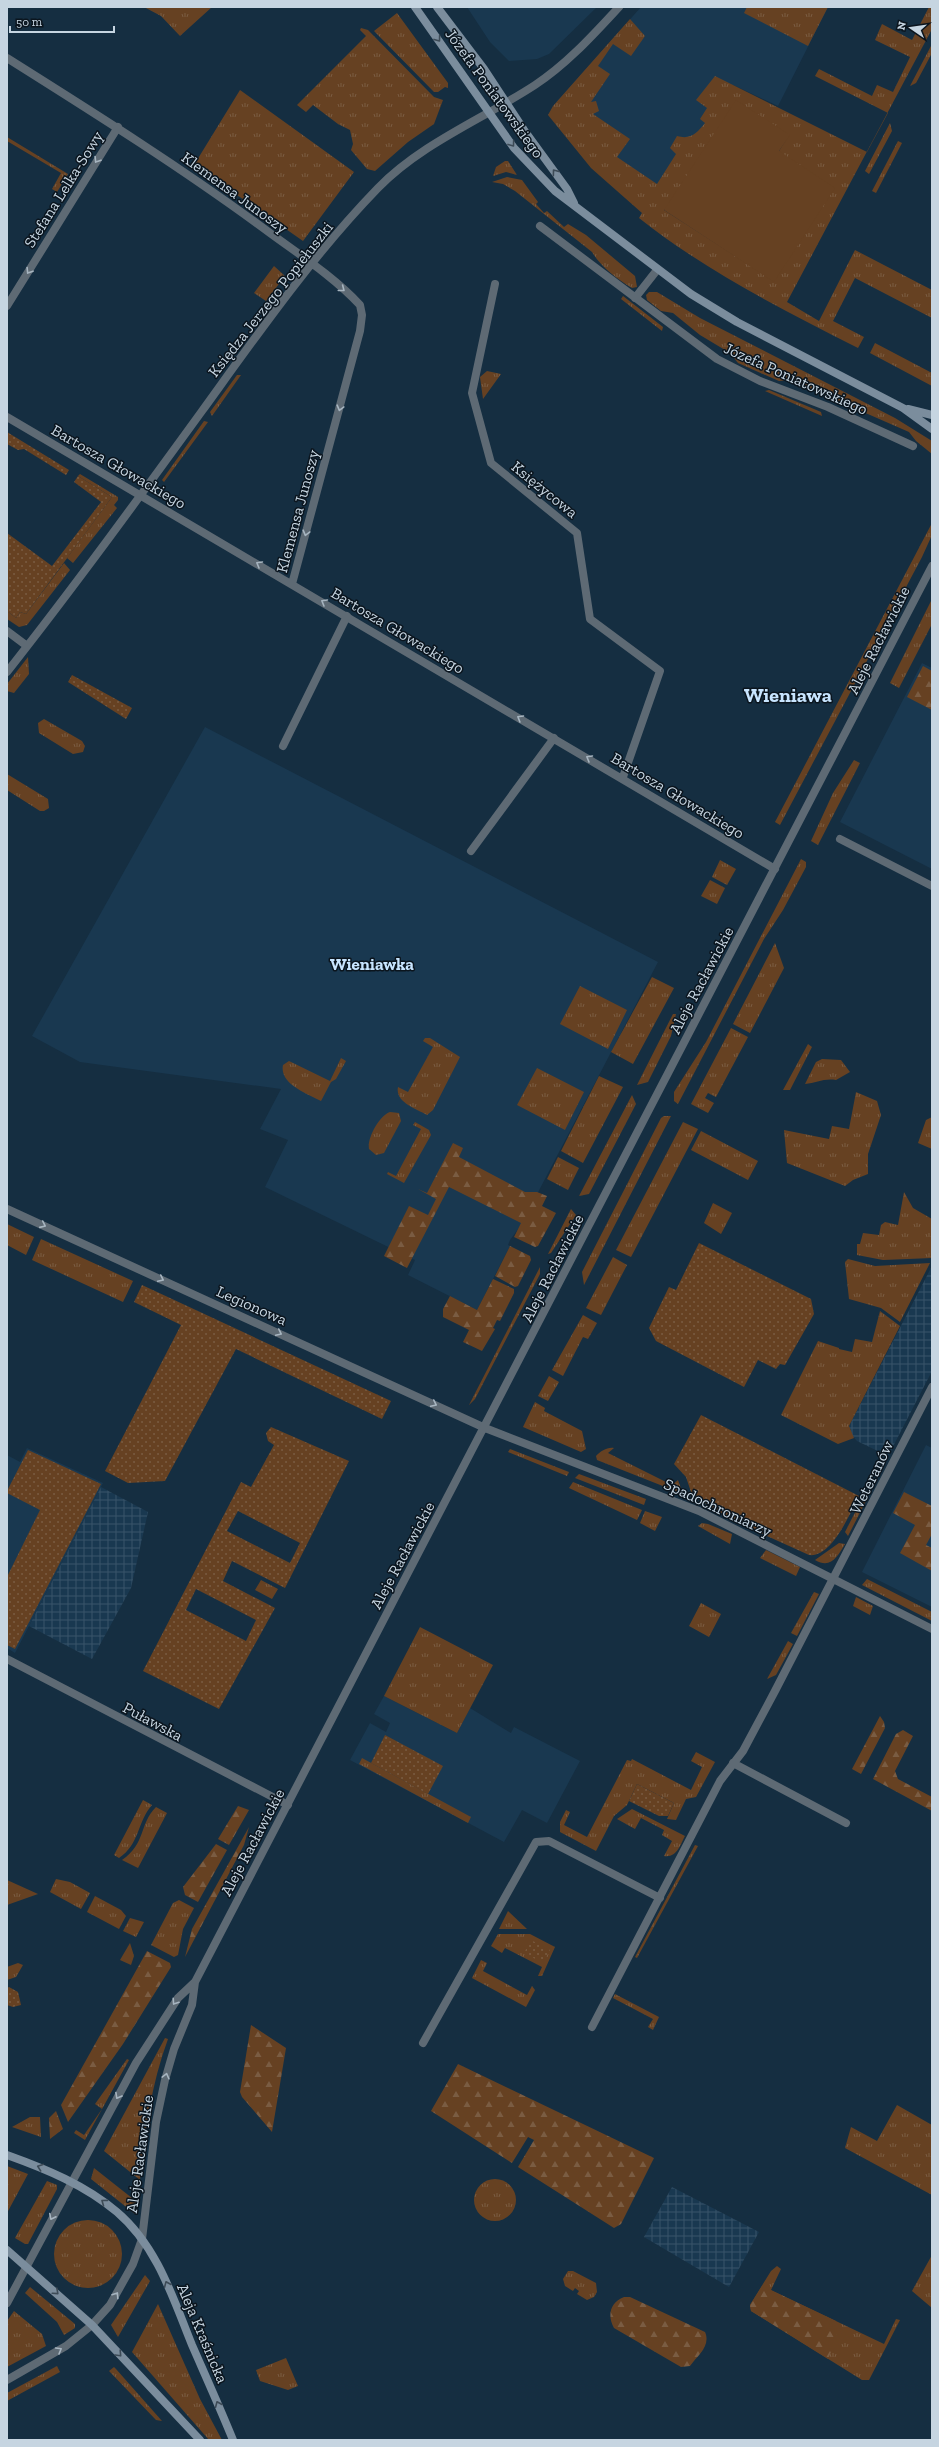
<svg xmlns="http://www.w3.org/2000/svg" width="939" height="2447" font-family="'Zilla Slab',serif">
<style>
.built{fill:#193850}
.industrial{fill:url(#industrial-grid)}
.grass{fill:url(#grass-tufts);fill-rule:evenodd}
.forest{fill:url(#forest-firs)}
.park{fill:url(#park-dots);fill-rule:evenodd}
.garden{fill:#664122}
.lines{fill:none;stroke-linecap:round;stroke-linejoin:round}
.minor{stroke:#5e6a74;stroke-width:8}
.tertiary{stroke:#5e6a74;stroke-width:8}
.secondary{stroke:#7b8d9d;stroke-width:8}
.oneway{stroke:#3d4b57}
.oneway2{stroke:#a7b5c0}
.labels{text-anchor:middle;stroke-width:3;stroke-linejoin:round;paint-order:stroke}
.street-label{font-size:16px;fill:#c6d5e1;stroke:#0b151e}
.neighbourhood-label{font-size:17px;font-weight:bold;fill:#c8e5ff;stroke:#0b151e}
.district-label{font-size:20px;font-weight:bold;fill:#c8e5ff;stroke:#0b151e}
</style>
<defs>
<pattern id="industrial-grid" width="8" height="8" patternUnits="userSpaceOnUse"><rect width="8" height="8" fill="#193850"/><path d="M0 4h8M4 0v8" fill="none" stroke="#395469"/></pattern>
<pattern id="grass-tufts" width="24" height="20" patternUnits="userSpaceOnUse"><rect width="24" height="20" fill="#664122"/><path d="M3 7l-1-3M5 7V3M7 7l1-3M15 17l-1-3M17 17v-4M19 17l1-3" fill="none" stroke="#7a5c42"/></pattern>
<pattern id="forest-firs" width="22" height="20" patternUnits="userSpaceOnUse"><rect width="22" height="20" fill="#664122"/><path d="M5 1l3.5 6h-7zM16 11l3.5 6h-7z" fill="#7a5c42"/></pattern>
<pattern id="park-dots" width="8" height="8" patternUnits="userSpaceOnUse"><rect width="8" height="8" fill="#664122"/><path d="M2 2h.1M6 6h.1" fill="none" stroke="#7a5c42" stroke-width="1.8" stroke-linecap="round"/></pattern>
</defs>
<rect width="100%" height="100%" fill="#152e41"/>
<path class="built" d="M467 7H597L549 54 537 59 509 61 490 42Z
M641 7H828L778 106 733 85 659 195 553 106Z
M922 663 932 668V869L840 822Z
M205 727 658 962 521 1225 510 1240 508 1245 510 1246 477 1310 408 1275 415 1260 265 1187 288 1140 260 1129 281 1089 80 1062 32 1036Z
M926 1445 932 1448V1607L862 1572Z
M27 1448 103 1483 15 1653 7 1648V1455L20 1462Z
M384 1696 457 1733 470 1708 511 1733 514 1727 580 1761 547 1823 522 1810 504 1842 350 1760 370 1723 386 1732 390 1723 374 1714Z"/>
<path class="industrial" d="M932 1266V1371L887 1458 884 1454 857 1441 850 1433 849 1426Z
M101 1487 148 1512 131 1588 92 1659 29 1626Z
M672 2187 759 2232 729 2287 644 2237Z"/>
<path class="grass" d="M144 7H212L180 36 161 16Z
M747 7H828L808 46 744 13Z
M929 7H932V29L787 302 819 321 855 250 932 290V318L855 278 833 321 864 337 858 348C781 309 706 271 639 218L642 213 591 168 548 115 553 106 630 19 645 36 631 56 613 44 598 66 610 74 591 102 596 101 599 111 593 114 630 139 617 157 657 184 676 154 670 148 677 136C691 140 697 133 705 123L700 119 707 108 696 100 715 76 867 152 888 113 815 76 819 69 872 96 877 85 893 92 910 57 875 40 882 24 912 40ZM789 135 779 151 774 281 664 210Z
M397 13 448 83V88L445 87 438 92H434L374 31Z
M361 28 368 30 434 97 443 100 434 124 408 142 375 171 367 169 351 150 353 144 350 130 338 124 313 105 306 112 297 105 366 36 360 30Z
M932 44V53L916 83 910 86Z
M240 90 354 172 303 241 194 165Z
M890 123 892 131 869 174 865 171Z
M7 137 68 174 57 192 52 189 61 173 7 141Z
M898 141 902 143 876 193 872 191Z
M505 161H508L517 175 506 172 493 176 496 167Z
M507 177 522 180 538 202 536 204 544 213 547 211 564 227 568 224 586 235 635 276 637 287 632 288C617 279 601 267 592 252L515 191 503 184 492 182Z
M274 266 285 276 266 301 254 293Z
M649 292H657L700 318 895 418 932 441V454L916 441 909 432 790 380 779 381 738 363 730 353 700 335 673 313 661 311 647 300 646 295Z
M623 296 663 327 662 331 621 299Z
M875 343 932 373V386L870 353Z
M487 371 501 374 483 399 480 377Z
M237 375H241L212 416 210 412Z
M769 390 821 412 822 416 765 391Z
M204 421 208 422 164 482 162 480Z
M80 474 118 497V500L114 505 117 508 73 563 67 558 112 497 78 476Z
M932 523V535L922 557 780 825 775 822Z
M64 563 70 570 27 625 19 627 7 619V611L16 618 20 612 26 614Z
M932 599V624L899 688 890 683Z
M28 657 29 674 14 693 7 691V684Z
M44 719 82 741 85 746 83 752 73 754 39 733 38 723Z
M854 760 860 763 818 845 811 841 833 793Z
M7 774 48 799 49 808 44 811H40L7 790Z
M801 859 806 862V867L783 910 764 939 678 1104 674 1101V1092L706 1042Z
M720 860 736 869 727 885 712 877Z
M710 880 725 888 717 904 701 896Z
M775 943 784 968 750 1033 733 1024Z
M652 977 674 988 633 1064 611 1052Z
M580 986 627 1010 608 1049 560 1024Z
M673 1014H676L671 1036 648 1082 637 1085Z
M731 1028 748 1037 716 1097 708 1093 705 1098 714 1103 708 1113 691 1104Z
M425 1038H430L460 1057 433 1110 427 1115C415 1108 395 1102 398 1087L408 1092 433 1047 423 1041Z
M808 1044 812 1047 790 1090H783Z
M341 1058 346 1061 336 1079 331 1082 321 1101C308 1094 279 1084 283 1065L289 1061 330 1081Z
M822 1059 841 1060 850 1072 836 1080C824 1078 816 1083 805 1084L816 1062Z
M537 1068 584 1092 565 1130 517 1105Z
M599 1076 623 1087 583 1163 561 1151Z
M856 1092 877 1101 881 1115 868 1154V1174L853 1180 845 1186 787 1163 784 1130 829 1139 832 1126 849 1129Z
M632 1095 636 1104 589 1194 579 1196Z
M390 1112 399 1113 401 1121 384 1153 376 1155 369 1149C367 1138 379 1116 390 1112Z
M664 1116H671L584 1285 582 1272 661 1118Z
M932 1117V1149L918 1143 926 1120Z
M415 1122 429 1130 431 1135 404 1183 387 1174 388 1172 396 1176 421 1129 413 1125Z
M683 1122 698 1129 631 1257 616 1250Z
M701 1131 758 1161 748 1180 691 1150Z
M558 1157 579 1168 568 1190 547 1179Z
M904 1192 913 1208 932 1219V1258L883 1260 857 1255V1244H860L863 1233 879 1235 881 1225 885 1222 898 1225Z
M713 1203 732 1213 721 1234 704 1223Z
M571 1209 576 1215 551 1253 548 1254Z
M7 1224 34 1237 26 1255 7 1245Z
M41 1239 133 1281 123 1302 32 1260Z
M613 1257 627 1265 601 1315 586 1308Z
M848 1259 875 1266 930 1263 900 1322 881 1308 849 1299 845 1262Z
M540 1267V1274L475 1399 469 1405Z
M880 1311 900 1326 849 1426 854 1438 838 1444 781 1415 818 1341 839 1348V1349L852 1352 855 1339 872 1342Z
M583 1315 597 1323 588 1339 583 1337 563 1376 552 1370Z
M549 1376 559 1382 548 1401 538 1396Z
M535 1402 545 1408 544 1411 582 1431 586 1449 581 1452 523 1427Z
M614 1448 608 1453 672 1485 678 1480 683 1494 597 1460 596 1456C601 1451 607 1447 614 1448Z
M510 1449 569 1472 567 1476 508 1452Z
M579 1474 646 1499 644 1505 575 1478Z
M573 1482 642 1510 637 1520 569 1488Z
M865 1493 867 1499 848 1536 845 1532Z
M645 1511 662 1517 655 1531 640 1523Z
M702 1523 708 1524 732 1534 730 1544 698 1526Z
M839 1543 845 1544C837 1557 831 1569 815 1560Z
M766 1550 800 1567 796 1576 760 1558Z
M867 1579 932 1612V1621L862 1585Z
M261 1580 278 1589 272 1599 255 1590Z
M814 1592 819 1594 797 1636 791 1633Z
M856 1597 873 1606 870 1615 853 1606Z
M701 1603 721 1614 709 1637 689 1626Z
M420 1627 493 1665 457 1733 384 1696Z
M788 1641 793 1644 776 1675 767 1679Z
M696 1752 715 1762 696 1797 686 1799 676 1820 667 1819 674 1803 637 1784 627 1805 614 1816 596 1851 560 1832V1822L566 1810 570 1812 564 1825 587 1837 627 1760 631 1761 632 1759 691 1790 702 1767 691 1761Z
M362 1758 471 1817 468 1823 359 1764Z
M143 1800 152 1805C137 1822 140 1844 119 1858L114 1855Z
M156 1807 167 1813 138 1868 122 1860C146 1844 139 1824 156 1807Z
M632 1809 685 1836C680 1845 677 1858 664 1856L672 1841 662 1835 664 1830 641 1818 635 1829 617 1819Z
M695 1845 698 1846 637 1958 635 1957Z
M56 1879 70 1882 90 1893 81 1909 50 1892Z
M7 1880 38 1894 7 1905Z
M95 1896 121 1910 126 1916 119 1929 87 1912Z
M179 1900 194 1908 183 1929 178 1955 174 1957 151 1945 173 1903Z
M508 1911 527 1929H499Z
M130 1918 144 1922 136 1937 123 1931Z
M498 1934H530L555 1947 542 1976H538L542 1967 505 1948 502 1953 491 1946Z
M130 1943 134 1956 131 1965 120 1960Z
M481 1960 487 1963 483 1971 527 1995 532 1986 535 1990 526 2007 472 1978Z
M18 1963 23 1965 16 1977 7 1980V1967Z
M615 1994 659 2017 653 2030 648 2027 653 2019 613 1998Z
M165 2038 168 2039C151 2085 145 2131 140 2180L104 2151Z
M127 2059 129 2060 85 2140 74 2133 76 2130 84 2135 102 2109 95 2104Z
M897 2105 932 2125V2195L845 2148 851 2127 877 2141Z
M30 2117H40L41 2137 12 2127Z
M7 2166 28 2174 7 2213Z
M94 2168 137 2202 135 2214 91 2179Z
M474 2200a21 21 0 1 1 42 0a21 21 0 1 1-42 0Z
M47 2181 57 2185V2189L28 2244H25L15 2238Z
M54 2254a34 34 0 1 1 68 0a34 34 0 1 1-68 0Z
M932 2255V2308L912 2291Z
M777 2266 781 2269 771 2290 884 2344 896 2319 900 2320 869 2380H862L751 2311 750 2305 771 2271Z
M568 2271H573L596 2283 597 2292 594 2297 587 2300 577 2294 579 2291 575 2288 573 2291 565 2286 563 2279Z
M145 2275 150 2281 118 2337 111 2325Z
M30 2287 75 2324V2328L64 2335 57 2322 25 2293Z
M158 2304 200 2399 222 2440H209L132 2352Z
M14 2311 42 2334 46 2346 7 2367V2321Z
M286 2358 298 2386 288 2390 260 2381 256 2370Z
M57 2366 60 2372 7 2401V2393Z
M114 2367 116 2369 162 2421 156 2420 109 2371Z"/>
<path class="forest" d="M923 666 932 671V710L907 697Z
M453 1143 463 1148 459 1157 525 1192H537L547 1196 542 1206 556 1213 538 1246 535 1247 514 1237 521 1223 449 1187 407 1268 384 1256 409 1206 428 1215 436 1199 418 1189 427 1193Z
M510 1246 530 1256 531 1260 518 1286 515 1287 495 1276Z
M493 1279 514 1289V1293L500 1321 497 1320 493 1328 495 1329 482 1351 463 1342 469 1330 443 1317V1309L450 1296 477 1310Z
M904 1492 932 1506V1534L926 1545 932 1548V1571L900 1553 915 1525 893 1513Z
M880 1716 884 1722 885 1728 861 1774 852 1769Z
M903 1730 913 1736 895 1771 898 1779 932 1797V1811L873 1779 896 1734Z
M238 1806 249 1810 229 1845 218 1839Z
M249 1827 244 1845 185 1957 192 1929Z
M216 1844 227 1850 198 1902 185 1895 183 1887Z
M147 1951 170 1963 171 1967 123 2044 68 2122 61 2105Z
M251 2025 286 2048 272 2132 242 2097 240 2092Z
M458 2064 654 2158 621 2224 614 2228 518 2167 534 2140 528 2137 512 2163 431 2111Z
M56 2111 63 2129 50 2139 49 2118Z
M762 2286 836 2321 837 2338 828 2359 751 2311 750 2305Z
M624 2297H630L705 2332C711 2346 698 2355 690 2366L681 2367 614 2328C607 2316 610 2302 624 2297Z"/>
<path class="park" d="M7 432 69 470 66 475 24 449 18 450 7 444Z
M78 476 112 497 26 614 20 612 16 618 7 611V533L52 566 101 502 74 482Z
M72 675 132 708 126 719 68 682Z
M699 1243 811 1299 814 1314 785 1365 780 1364 776 1369 758 1360 744 1387 656 1341 649 1328 669 1287 676 1290Z
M142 1285 391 1401 382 1419 236 1349 165 1481 128 1483 105 1471 181 1325 134 1302Z
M701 1415 859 1496C850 1513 832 1558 809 1555L734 1521 692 1495 686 1477 674 1464Z
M271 1427 349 1461 285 1588 232 1561 223 1581 275 1608 219 1709 143 1671 241 1482 251 1487 274 1445 268 1441 266 1433ZM238 1511 300 1543 290 1563 227 1531ZM196 1589 256 1620 246 1641 186 1610Z
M28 1450 101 1484 15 1649 7 1645V1577L40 1510 7 1493V1491Z
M385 1735 443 1766 428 1794 371 1763Z
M637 1784 674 1803 668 1816H659L629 1801Z
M531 1940 550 1950 543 1963 524 1953Z
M9 1987 18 1992 21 2005 13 2007 7 2005V1988Z"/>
<path class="garden" d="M736 100 790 135 779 151 835 188 774 282 664 210Z"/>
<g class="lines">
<path class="minor" d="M7 58C96 114 185 170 270 233 300 255 334 277 360 305L362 315 360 331 292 584
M540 226 717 359 760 381 828 407 913 446
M495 284 472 393 491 463 577 533 590 619 660 671 623 777
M635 298 657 270
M7 306 118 127
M7 417 775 869
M7 631 27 646
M7 672C74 587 138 499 202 411 257 335 312 256 378 188 422 143 483 119 535 85 567 64 593 35 619 7
M283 746 347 616
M840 839 932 886
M471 851 554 738
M7 1209 485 1428
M7 1659 288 1805
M733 1763 846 1823
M592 2027 720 1781 743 1751 775 1691 932 1387
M423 2043 536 1842 549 1841 660 1898"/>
<path class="tertiary" d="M485 1428 699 1511 932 1629
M7 2303 136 2063 178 1998 195 1982 932 566
M7 2380 66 2346 92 2325 110 2305 133 2264 142 2239 156 2122 165 2080 174 2049 192 2005 195 1982"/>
<path class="secondary" d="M415 7 514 148 555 191 691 294 737 322 903 408 932 429
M437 7 484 69 524 130 567 189 574 203
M908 409 932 415
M7 2155C46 2169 85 2185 117 2212 157 2246 173 2298 192 2345 206 2377 220 2408 233 2440
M7 2250 92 2325 200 2440"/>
</g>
<defs><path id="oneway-chevron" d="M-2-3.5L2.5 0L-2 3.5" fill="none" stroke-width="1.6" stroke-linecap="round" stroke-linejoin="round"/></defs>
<g class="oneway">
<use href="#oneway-chevron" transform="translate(438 39) rotate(54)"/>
<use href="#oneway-chevron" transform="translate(512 144) rotate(54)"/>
<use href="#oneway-chevron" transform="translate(555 172) rotate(-126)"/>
<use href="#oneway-chevron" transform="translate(40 2167) rotate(-160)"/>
<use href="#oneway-chevron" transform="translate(104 2202) rotate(-144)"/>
<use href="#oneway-chevron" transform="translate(167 2284) rotate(-113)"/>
<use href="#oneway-chevron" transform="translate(56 2292) rotate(42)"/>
<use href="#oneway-chevron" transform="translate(119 2354) rotate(47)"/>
<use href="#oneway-chevron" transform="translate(218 2404) rotate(-113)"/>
</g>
<g class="oneway2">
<use href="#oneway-chevron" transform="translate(97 160) rotate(122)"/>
<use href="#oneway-chevron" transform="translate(29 271) rotate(122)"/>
<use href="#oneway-chevron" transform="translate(342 289) rotate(38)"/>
<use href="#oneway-chevron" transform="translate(340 408) rotate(105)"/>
<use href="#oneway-chevron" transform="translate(306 533) rotate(105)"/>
<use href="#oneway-chevron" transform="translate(259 564) rotate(-150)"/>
<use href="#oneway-chevron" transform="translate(324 602) rotate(-150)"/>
<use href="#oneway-chevron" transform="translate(520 718) rotate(-149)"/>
<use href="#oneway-chevron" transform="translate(589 758) rotate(-150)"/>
<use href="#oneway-chevron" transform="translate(43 1225) rotate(24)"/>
<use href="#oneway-chevron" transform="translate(161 1279) rotate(25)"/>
<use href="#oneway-chevron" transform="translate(279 1333) rotate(25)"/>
<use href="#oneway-chevron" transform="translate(434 1404) rotate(25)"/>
<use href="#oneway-chevron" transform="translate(175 2002) rotate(124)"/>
<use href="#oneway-chevron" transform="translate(166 2076) rotate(-76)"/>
<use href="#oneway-chevron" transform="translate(118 2096) rotate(119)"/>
<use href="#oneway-chevron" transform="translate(52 2217) rotate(117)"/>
<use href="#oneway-chevron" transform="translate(116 2295) rotate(-57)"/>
<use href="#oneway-chevron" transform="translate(59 2350) rotate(-30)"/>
</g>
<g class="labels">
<g class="street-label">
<text transform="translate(495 93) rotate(54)" y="6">Józefa Poniatowskiego</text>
<text transform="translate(63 189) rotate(-58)" y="6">Stefana Lelka-Sowy</text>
<text transform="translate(235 192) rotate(36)" y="6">Klemensa Junoszy</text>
<text transform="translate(270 299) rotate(-52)" y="6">Księdza Jerzego Popiełuszki</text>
<text transform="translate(796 378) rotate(24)" y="6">Józefa Poniatowskiego</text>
<text transform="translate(119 466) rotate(30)" y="6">Bartosza Głowackiego</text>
<text transform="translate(545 489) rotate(39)" y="6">Księżycowa</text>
<text transform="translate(297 511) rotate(-75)" y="6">Klemensa Junoszy</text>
<text transform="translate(398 630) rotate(31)" y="6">Bartosza Głowackiego</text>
<text transform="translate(878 640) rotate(-63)" y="6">Aleje Racławickie</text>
<text transform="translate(678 795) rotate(31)" y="6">Bartosza Głowackiego</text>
<text transform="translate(701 980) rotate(-62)" y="6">Aleje Racławickie</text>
<text transform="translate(552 1268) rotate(-63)" y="6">Aleje Racławickie</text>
<text transform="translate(252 1305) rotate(24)" y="6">Legionowa</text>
<text transform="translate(871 1477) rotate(-64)" y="6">Weteranów</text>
<text transform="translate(718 1507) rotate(25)" y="6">Spadochroniarzy</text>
<text transform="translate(402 1555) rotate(-62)" y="6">Aleje Racławickie</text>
<text transform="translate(153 1721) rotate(28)" y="6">Puławska</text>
<text transform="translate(252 1842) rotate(-62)" y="6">Aleje Racławickie</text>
<text transform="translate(139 2154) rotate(-82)" y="6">Aleje Racławickie</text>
<text transform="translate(203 2333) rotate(67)" y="6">Aleja Kraśnicka</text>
</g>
<g class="neighbourhood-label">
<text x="372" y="970">Wieniawka</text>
</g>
<g class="district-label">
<text x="788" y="702">Wieniawa</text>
</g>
</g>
<rect width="939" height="2447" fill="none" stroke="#c6d5e1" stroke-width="16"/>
<g transform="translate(911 28) rotate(283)" stroke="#0b151e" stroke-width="3" paint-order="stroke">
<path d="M0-3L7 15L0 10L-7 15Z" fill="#c6d5e1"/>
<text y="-6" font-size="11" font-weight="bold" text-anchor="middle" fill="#c6d5e1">N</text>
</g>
<path d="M10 26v6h104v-6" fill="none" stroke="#c6d5e1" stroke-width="2"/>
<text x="16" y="26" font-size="12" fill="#c6d5e1" stroke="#0b151e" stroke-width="3" paint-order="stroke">50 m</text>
</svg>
